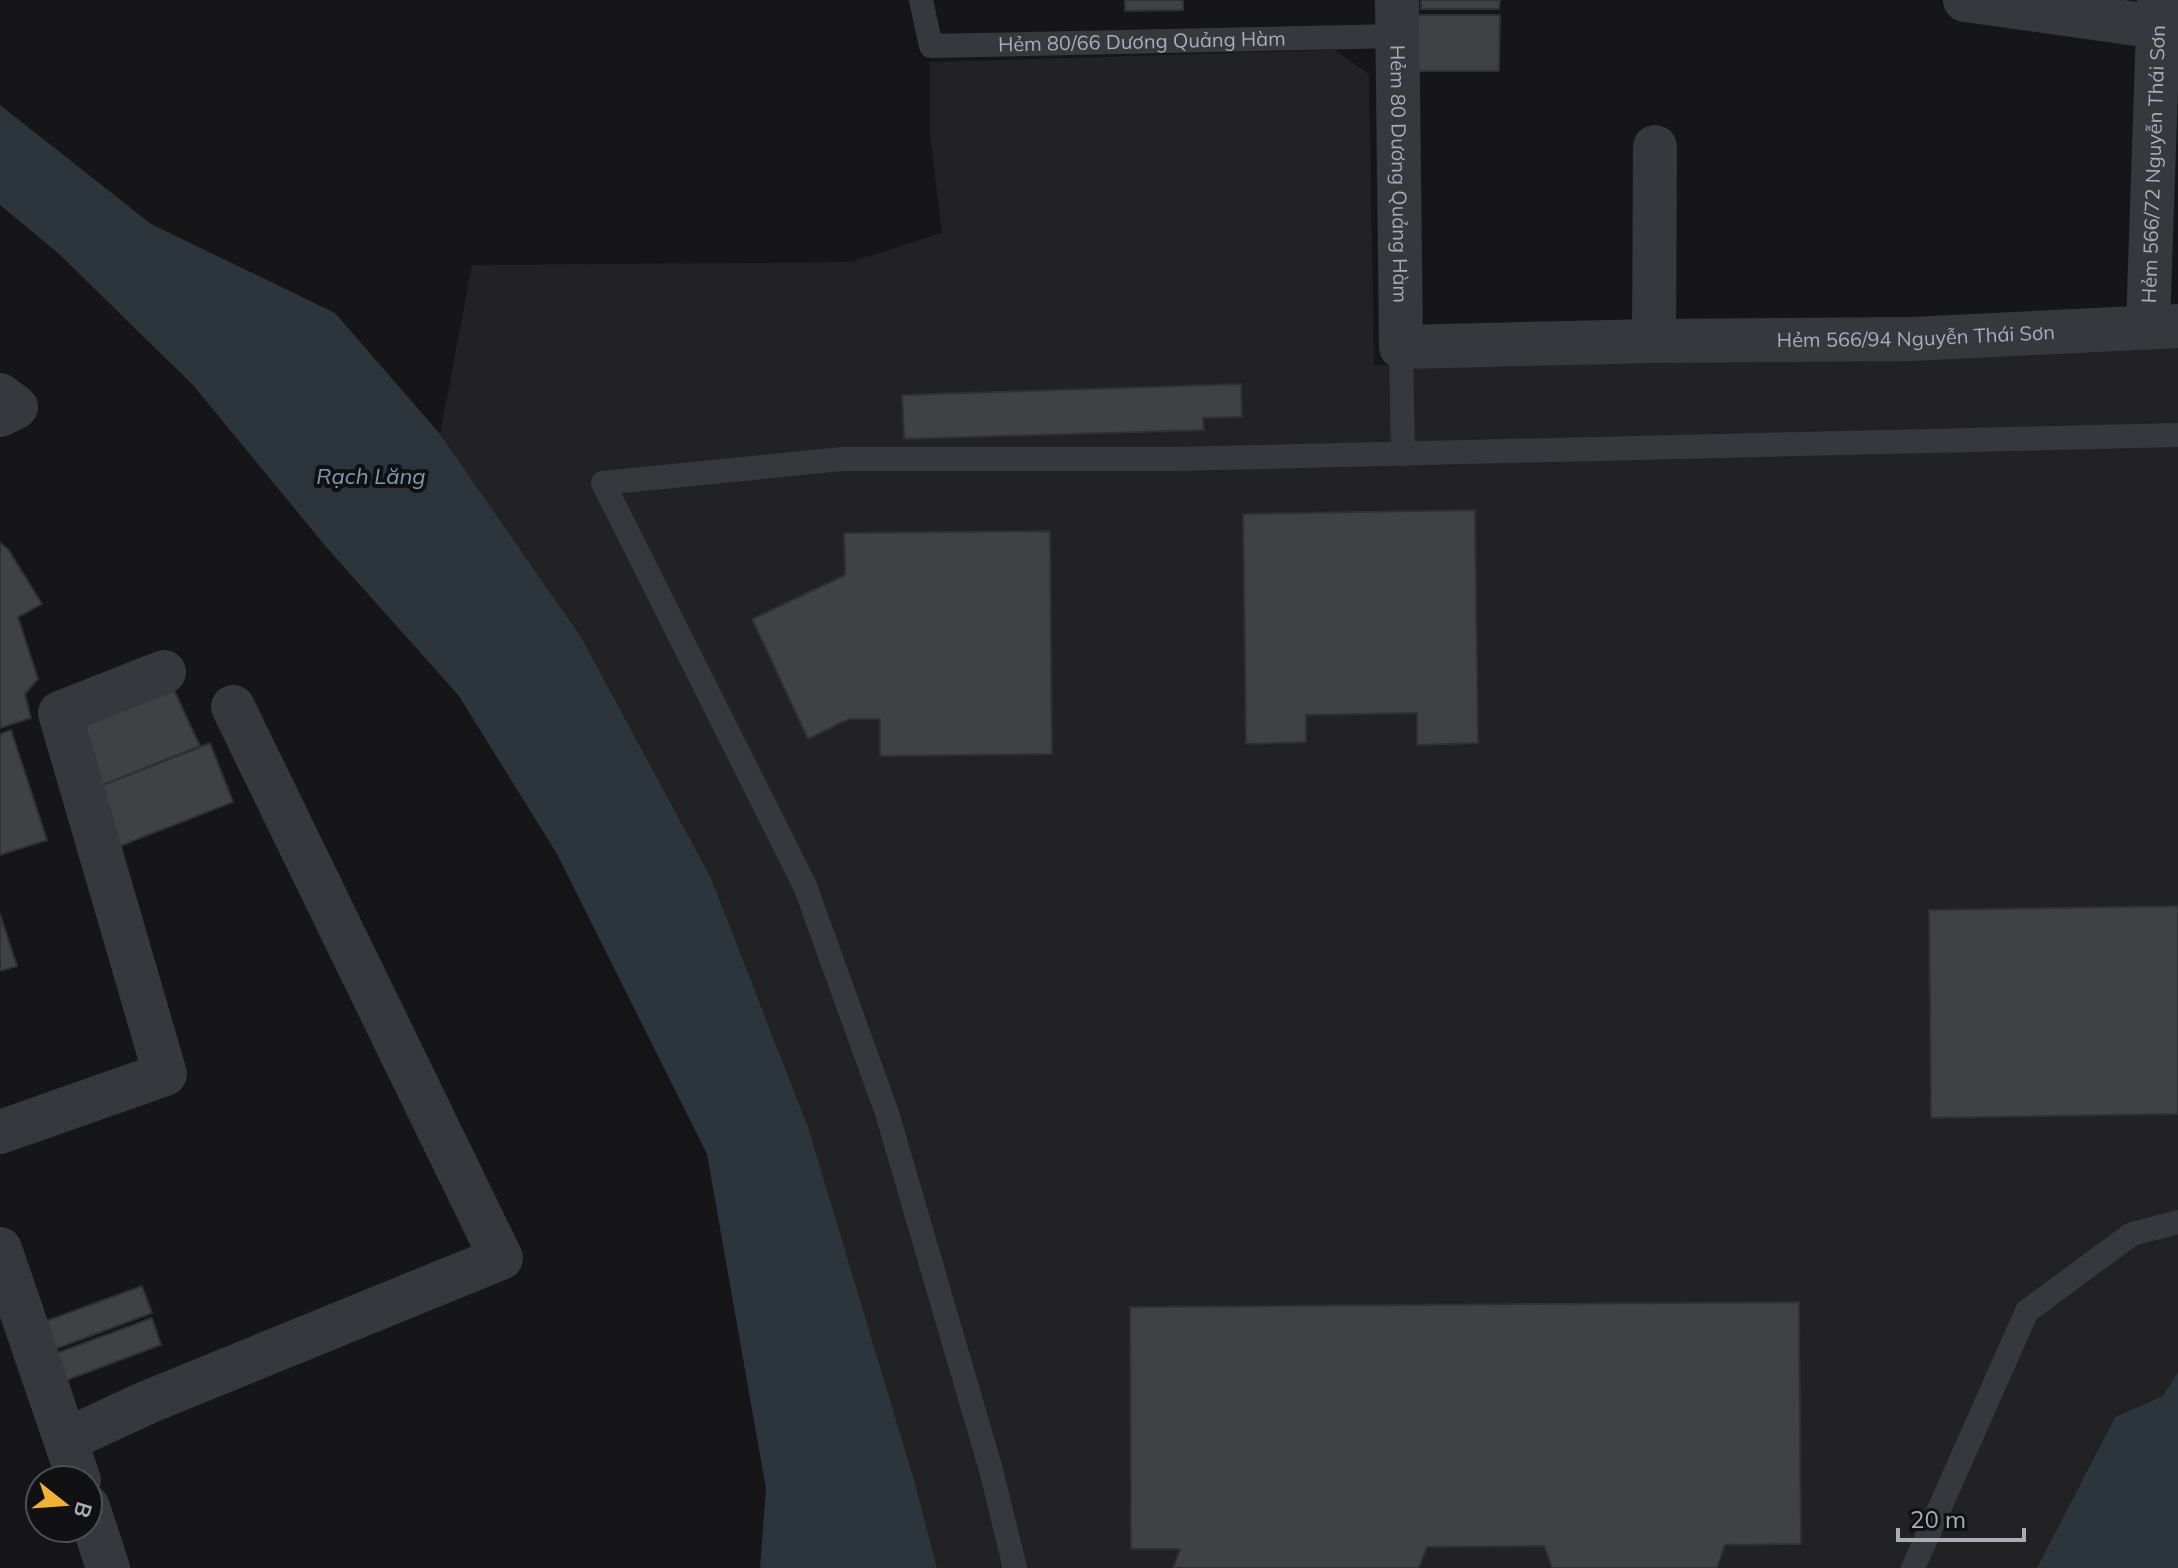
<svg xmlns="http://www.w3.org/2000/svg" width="2178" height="1568" font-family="Mulish,sans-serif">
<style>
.built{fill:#222225}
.water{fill:#2c353c}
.building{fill:#404145;stroke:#303034;stroke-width:2}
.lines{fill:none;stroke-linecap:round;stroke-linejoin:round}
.service{stroke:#37383d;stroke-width:24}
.minor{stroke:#37383d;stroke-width:44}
.labels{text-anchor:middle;stroke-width:8;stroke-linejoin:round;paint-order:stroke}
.street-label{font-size:20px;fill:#a8adb8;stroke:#111113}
.water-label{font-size:22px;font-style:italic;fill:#7f9bb3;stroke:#111113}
</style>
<rect width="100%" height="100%" fill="#161618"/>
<path class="built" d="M1335 50 1369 74 1374 365 2178 346V1372L2164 1396 2115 1417 2037 1568H937L915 1483 808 1127 711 878 581 637 440 434 472 265 850 262 942 233 930 136V62Z"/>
<path class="water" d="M0 105 151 224 335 313 440 434 581 637 711 878 808 1127 915 1483 937 1568H760L766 1489 707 1154 557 854 459 696 327 548 193 385 58 253 0 205Z
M2178 1372V1568H2037L2115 1417 2163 1396Z"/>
<path class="building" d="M1125 0H1183V10L1125 11Z
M1421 0H1500L1499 9H1421Z
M1417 15H1500L1499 71H1417Z
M1241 384 1242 417 1203 418 1204 430 904 439 902 395Z
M1475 510 1478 743 1417 745V713L1306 715V742L1246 744 1243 514Z
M1050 531 1052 754 880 756V719H849L808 739 752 619 845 575 844 533Z
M0 543 8 549 42 604 18 617 38 679 25 694 31 718 0 728Z
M173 688 200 746 93 789 70 729Z
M11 730 47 840 0 855V734Z
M210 743 233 802 115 848 93 789Z
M2178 906V1114L1931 1118 1929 910Z
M0 914 17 966 0 971Z
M142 1286 152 1313 42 1354 32 1326Z
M1799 1302 1801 1544 1725 1545 1717 1568H1552L1544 1546 1427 1547 1419 1568H1173L1180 1549H1131L1130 1307Z
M152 1318 161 1345 56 1384 46 1357Z"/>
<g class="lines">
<g class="service">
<path id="s1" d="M921 0 931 46 1398 36"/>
<path d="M1401 347 1403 454"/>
<path d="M1015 1568 991 1470 887 1113 805 886 603 483 842 459H1175L2178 435"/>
<path d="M1913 1568 2027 1311 2132 1234 2178 1222"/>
</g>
<g class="minor">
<path id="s2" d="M1397 0 1401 347 1654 341 1655 147"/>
<path d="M1965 0 2158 27"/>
<path id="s3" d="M2148 326 2159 0"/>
<path id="s4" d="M1654 341 1912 339 2178 326"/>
<path d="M0 395 16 407 0 415"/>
<path d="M0 1132 165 1074 60 713 164 672"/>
<path d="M0 1249 79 1480"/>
<path d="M66 1440 148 1402 501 1258 233 707"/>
<path d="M88 1507 108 1568"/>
</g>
</g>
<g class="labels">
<g class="street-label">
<text dy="7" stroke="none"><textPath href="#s1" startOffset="258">Hẻm 80/66 Dương Quảng Hàm</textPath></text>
<text dy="7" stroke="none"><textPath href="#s3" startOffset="162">Hẻm 566/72 Nguyễn Thái Sơn</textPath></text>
<text dy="7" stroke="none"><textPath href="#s2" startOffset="174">Hẻm 80 Dương Quảng Hàm</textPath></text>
<text dy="7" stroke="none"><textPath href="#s4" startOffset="262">Hẻm 566/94 Nguyễn Thái Sơn</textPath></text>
</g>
<g class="water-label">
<text x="371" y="484">Rạch Lăng</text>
</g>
</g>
<g transform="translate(64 1504) rotate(107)"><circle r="38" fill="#111113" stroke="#4d4f55" stroke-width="2"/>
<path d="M0-6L14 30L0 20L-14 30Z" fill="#f2b134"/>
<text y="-12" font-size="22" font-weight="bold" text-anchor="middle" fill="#a8adb8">B</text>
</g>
<path d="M1898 1528v12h126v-12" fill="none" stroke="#a8adb8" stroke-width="4"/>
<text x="1910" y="1528" font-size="24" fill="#a8adb8" stroke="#111113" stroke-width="6" paint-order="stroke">20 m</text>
</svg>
